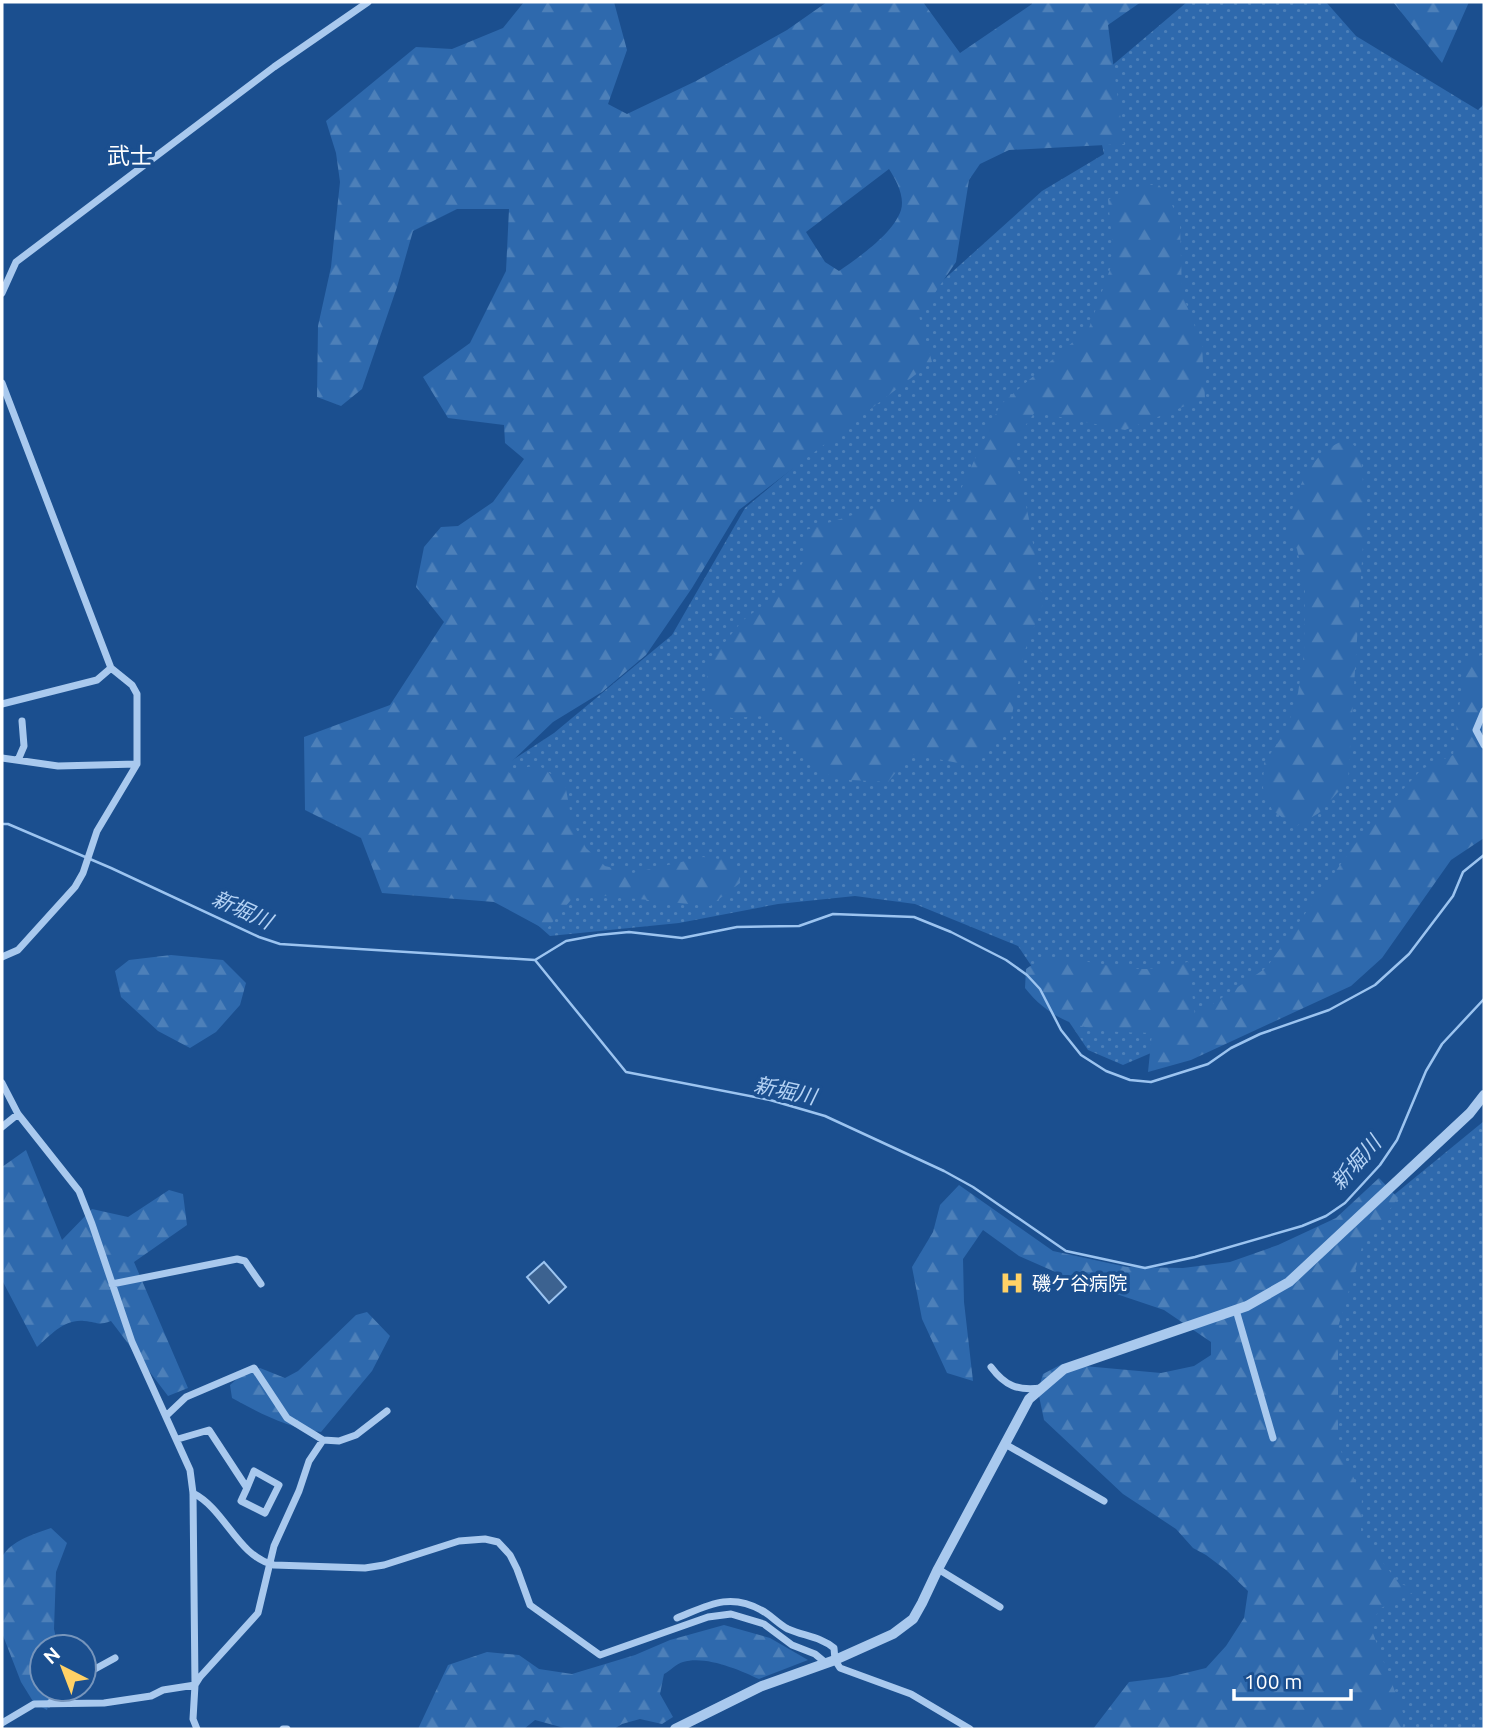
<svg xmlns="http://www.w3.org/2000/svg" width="1486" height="1731" font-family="Ubuntu,'Noto Sans JP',sans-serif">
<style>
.grass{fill:url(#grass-dots)}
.forest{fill:url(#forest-firs);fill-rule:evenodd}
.water{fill:#3c6290;stroke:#9cc4f0;stroke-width:2}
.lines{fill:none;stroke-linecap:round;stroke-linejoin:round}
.stream{stroke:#9cc4f0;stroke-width:2.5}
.minor{stroke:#a9c9ee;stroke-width:7}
.tertiary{stroke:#a9c9ee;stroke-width:10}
.labels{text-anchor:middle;stroke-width:7;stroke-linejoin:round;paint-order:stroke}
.poi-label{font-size:19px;fill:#fff;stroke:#1b4f8f;text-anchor:start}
.water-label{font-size:21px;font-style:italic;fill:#b5d3f5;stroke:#1b4f8f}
.quarter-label{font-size:23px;fill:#fff;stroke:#1b4f8f}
</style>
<defs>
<pattern id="grass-dots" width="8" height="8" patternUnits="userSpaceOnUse" patternTransform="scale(1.75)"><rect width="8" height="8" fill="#2e69ad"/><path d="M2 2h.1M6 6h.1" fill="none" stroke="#4d80b9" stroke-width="1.8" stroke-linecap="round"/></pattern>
<pattern id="forest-firs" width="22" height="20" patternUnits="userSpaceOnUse" patternTransform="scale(1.75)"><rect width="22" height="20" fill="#2e69ad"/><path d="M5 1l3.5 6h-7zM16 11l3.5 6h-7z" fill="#4d80b9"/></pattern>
</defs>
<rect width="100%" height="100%" fill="#1b4f8f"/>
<path class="grass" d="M1187 2H1326L1356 36 1478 110 1484 104V762L1214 1026 1123 1065 1088 1050 1018 946 915 904 855 896 778 904 679 923 550 936 505 896 499 769 554 733 672 635 745 508 888 388 900 319 1042 191 1104 154 1089 85Z
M1484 1121V1729H1376L1301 1271Z"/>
<path class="forest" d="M524 2H614L627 50 608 104 627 114 696 81 787 30 827 2H923L960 53 1032 4V2H1141L1108 25 1124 144 1009 150 980 164 969 180 956 262 919 316 932 362 739 510 692 588 646 655 602 692 553 722 507 766 509 773 512 770 538 765 565 784 572 821 586 848 605 866 633 873 703 857 727 860 739 870 740 883 710 906 597 895H575L546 930 494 902 382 893 361 838 305 810 304 737 390 705 444 622 416 587 424 547 441 527 458 526 493 502 524 459 505 443 504 425 448 418 423 377 470 343 506 271 509 209H457L413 231 397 287 362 389 341 406 317 397 318 326 331 267 340 182 336 153 326 121 416 47 452 49 503 28ZM889 169C896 180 905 196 901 210 893 234 859 257 839 271L825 262 806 232Z
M1393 2H1469L1442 63Z
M1147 185H1159L1169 198 1180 223 1182 293 1202 345 1205 398 1125 430 1035 412 1012 444 1029 519 1043 604 1024 653 1010 725 974 766 911 754 888 782 833 779 764 716 732 718 717 715 705 697 709 662 742 621 789 586 806 557V530L890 503 954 504 1000 405 1089 328 1114 258 1108 200 1126 189Z
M1348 439 1361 453 1365 513 1348 781 1319 813 1295 827 1272 810 1263 788 1264 763 1286 731 1298 693 1304 653 1305 588 1297 549 1286 531C1297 492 1306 453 1348 439Z
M1484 654V838L1451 860 1382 958 1351 986 1191 1060 1148 1072 1152 1033C1101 1032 1059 1031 1025 988L1026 969C1053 947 1106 969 1139 969 1155 970 1172 964 1188 962L1195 1016 1266 968 1366 829 1422 769 1453 755 1465 662Z
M171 955 223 960 246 983 240 1005 216 1032 190 1048 158 1031 121 997 115 971 129 960Z
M26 1150 62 1240 92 1209 128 1217 169 1190 183 1194 187 1225 134 1262 188 1388 168 1396 111 1321C97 1326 98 1322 84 1321 64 1319 51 1335 37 1347L2 1280V1167Z
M1379 1178 1398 1198 1362 1247 1338 1327V1445L1362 1495 1361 1534 1398 1582 1416 1591 1379 1609 1371 1628 1405 1718 1402 1729H1093L1129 1682 1169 1677 1206 1668 1226 1646 1244 1618 1248 1591 1226 1570 1206 1555 1193 1548 1176 1529 1123 1494 1044 1420 1038 1391 1043 1374 1062 1364 1161 1373 1194 1366 1211 1355V1342L1164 1310 1069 1278 1019 1256 983 1230 963 1259 964 1302 973 1381 947 1373 922 1319 912 1267 933 1232 940 1205 959 1185 1053 1251 1127 1267 1183 1268 1230 1262 1278 1245 1336 1218Z
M367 1312 390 1336 372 1371 321 1432C288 1428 261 1414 232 1398L230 1385 239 1377 260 1368 285 1378 298 1371 356 1315Z
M51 1528 67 1543 56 1572 54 1629 58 1647H42V1689H53L47 1710 34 1703 21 1682 2 1633V1557C12 1540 32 1535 51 1528Z
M724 1625 770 1638 808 1660 759 1679C740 1670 705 1655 683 1662 677 1663 670 1671 664 1674L660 1694 673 1717 662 1724 640 1719 622 1724 614 1729H568L535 1720 524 1729H418L448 1665 487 1652 519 1655 539 1669 572 1674 635 1655 670 1640Z"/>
<path class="water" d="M544 1262 566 1287 549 1303 527 1277Z"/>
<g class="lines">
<path class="stream" d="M2 824H8L111 868 259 937 280 944 535 960
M535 960 626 1072 770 1100 825 1116 944 1171 973 1187 1066 1251 1145 1268 1195 1257 1302 1226 1326 1216 1345 1203 1380 1165 1397 1140 1426 1071 1442 1044 1484 999
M535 960 566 941 598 935 629 932 682 938 737 927 799 926 833 914 914 917 951 932 1006 960 1027 975 1040 989 1061 1030 1081 1055 1106 1071 1130 1080 1151 1082 1208 1064 1231 1048 1260 1034 1329 1010 1375 985 1409 954 1453 896 1463 872 1484 855"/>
<path class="minor" d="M2 293 16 262 274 67 368 2
M2 383 111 668 132 685 137 694V764L97 831 83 873 75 887 18 950 2 957
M2 704 97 680 111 668
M1484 711 1476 730 1484 745
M2 758 58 766 137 764
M18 760 24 746 22 721
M2 1083 18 1114 79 1191 92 1224 132 1342 190 1470 193 1493 195 1685 193 1719 197 1729
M2 1127 18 1114
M112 1284 237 1259 245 1261 261 1284
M1236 1310 1273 1438
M991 1367C1005 1386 1018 1391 1041 1388
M166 1416 186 1397 254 1368 287 1418 323 1440 339 1441 356 1435 387 1411
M178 1439 209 1430 247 1488 241 1501 265 1513 279 1485 254 1471 247 1488
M1005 1444 1104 1501
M193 1493C226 1510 237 1556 274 1565L365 1568 384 1565 459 1541 485 1539 498 1542 510 1555 517 1569 530 1605 600 1655 708 1617 731 1614 764 1624 792 1645 815 1654 826 1663
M938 1569 1000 1607
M677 1618C707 1606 729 1592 761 1610 771 1615 778 1624 788 1629 804 1636 821 1637 834 1648L835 1660 840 1668 911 1694 970 1729
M84 1675 115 1658
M49 1704 64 1689
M2 1723 34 1704 104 1703 151 1696 163 1690 195 1685 200 1677 258 1613 274 1546 299 1491 309 1461 323 1440
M283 1729H287"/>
<path class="tertiary" d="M675 1729 762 1686 835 1660 893 1634 913 1619 922 1603 938 1569 1029 1399 1064 1369 1247 1306 1289 1282 1470 1113 1484 1095"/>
</g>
<defs>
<g id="hospital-bare" transform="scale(1.89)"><path d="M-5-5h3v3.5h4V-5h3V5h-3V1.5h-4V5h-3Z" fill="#ffd166" stroke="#1b4f8f" stroke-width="2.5" paint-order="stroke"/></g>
</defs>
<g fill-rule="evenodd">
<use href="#hospital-bare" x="1012" y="1283"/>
</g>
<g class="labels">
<g class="poi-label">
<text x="1032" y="1290">磯ケ谷病院</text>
</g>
<g class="water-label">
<text transform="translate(242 910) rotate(24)" y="7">新堀川</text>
<text transform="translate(785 1091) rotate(12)" y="7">新堀川</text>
<text transform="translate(1356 1163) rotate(-49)" y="7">新堀川</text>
</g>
<g class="quarter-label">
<text x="130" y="164">武士</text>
</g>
</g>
<rect width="1486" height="1731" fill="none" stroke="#ffffff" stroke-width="7"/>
<g transform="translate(63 1668) rotate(318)"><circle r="33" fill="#1b4f8f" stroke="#7695bc" stroke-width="2"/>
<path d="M0-5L12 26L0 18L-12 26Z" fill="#ffd166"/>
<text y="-10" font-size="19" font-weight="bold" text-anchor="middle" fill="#ffffff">N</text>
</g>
<path d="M1234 1689v10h117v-10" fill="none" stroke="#ffffff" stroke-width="3.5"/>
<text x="1244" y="1689" font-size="21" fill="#ffffff" stroke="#1b4f8f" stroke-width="5" paint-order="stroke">100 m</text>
</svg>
